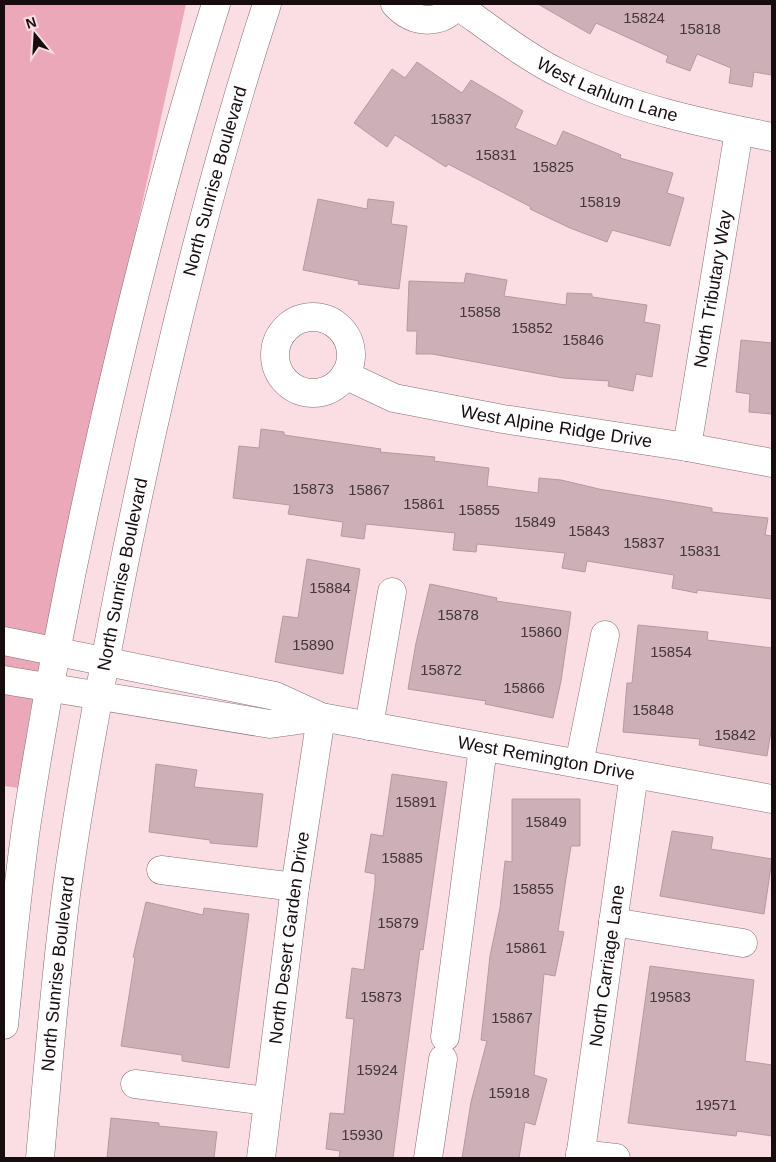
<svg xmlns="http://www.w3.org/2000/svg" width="776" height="1162" font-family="Arial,sans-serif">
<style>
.green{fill:#eba8b9}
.building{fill:#cdb0b7;stroke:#b699a0}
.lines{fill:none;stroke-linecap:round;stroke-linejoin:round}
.minor-casing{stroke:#876c73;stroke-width:29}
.minor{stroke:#fff;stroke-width:28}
.labels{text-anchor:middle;stroke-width:4;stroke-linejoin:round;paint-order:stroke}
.number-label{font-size:15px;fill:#443639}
.street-label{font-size:18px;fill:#170d0f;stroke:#fbdde4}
</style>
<rect width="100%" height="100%" fill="#fbdde4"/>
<path class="green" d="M4 4H186L30 713 19 788 4 786Z"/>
<path class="building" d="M538 4H772V75L754 72 752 87 729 83 731 68 697 54 690 71 666 62 668 56 596 23 590 34Z
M417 62 462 93 471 80 523 111 515 128 556 146 563 131 621 155 620 158 673 173 667 193 684 198 670 246 612 230 607 242 570 228 530 209 531 207 448 164 446 167 395 135 387 147 354 123 392 69 405 78Z
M318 199 367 209 368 199 394 202 391 224 407 226 399 289 358 284 359 281 303 270Z
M466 273 507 280 504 296 566 305 567 293 592 294V297L647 305 644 322 660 325 652 377 636 374 633 391 608 386 609 381 563 378 432 354H416L417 331H407L409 281 464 283Z
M741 340 772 343V414L749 412 750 394 736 392Z
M261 429 284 432V435L381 449 380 452 435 457 434 461 489 468 487 486 538 493 539 478 561 480 599 489 712 508V512L768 518 765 535 772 536V599L697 590V593L672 588 674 575 587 561 585 572 562 568 565 553 477 544 476 552 453 550 455 533 366 524 364 539 341 536 343 522 288 514 290 505 233 498 239 446 259 448Z
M307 559 360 569 343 674 275 662 283 616 298 618Z
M430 584 497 598 496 601 571 612 561 681 553 718 485 704 486 701 408 689 416 643Z
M638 625 708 632 707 640 772 648V725L767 756 699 745 700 739 623 732 627 683H632Z
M156 764 197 770 194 787 263 794 257 847 210 843V840L149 832Z
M392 774 447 782 423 950 420 949 393 1158H339L340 1151 326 1149 330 1113 344 1114 354 1019 346 1018 352 968 364 970 375 884V874L365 872 371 834 383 836Z
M512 799H580V846H571L558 931 564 932 555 976 544 974 534 1075 547 1079 535 1125 525 1122 519 1158H462L471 1102 487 1041 481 1040 490 956 500 908 505 861 512 862Z
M672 831 713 837 711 849 772 859 764 914 660 896Z
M146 902 203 915 204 908 249 914 229 1068 182 1061V1055L121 1046 135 958 133 957Z
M650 966 754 980 745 1061 772 1065V1136L737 1131 736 1136 628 1123Z
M111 1118 159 1123V1126L217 1132 214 1158H107Z"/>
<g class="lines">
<g class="minor-casing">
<g id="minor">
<path d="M395 4C413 24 441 26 458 4"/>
<path id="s1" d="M457 5C492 30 527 58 565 76 630 108 702 123 772 137"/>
<circle cx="313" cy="355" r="38"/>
<path id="s2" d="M345 375 394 398 503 419 687 447 772 463"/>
<path id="s3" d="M687 447 739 131"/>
<path id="s4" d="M4 641 275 696 321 717 772 799"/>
<path d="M4 680 270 724 321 717"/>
<path d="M369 726 392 592"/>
<path d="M579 764 605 635"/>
<path d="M161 870 295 887"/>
<path d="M613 922 743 943"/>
<path d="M4 1025C11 957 17 889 27 821 48 685 75 549 106 414 138 276 173 139 216 4"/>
<path d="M445 1037 483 747"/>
<path d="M135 1084 267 1101"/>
<path d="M580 1154 616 1158"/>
<path id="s5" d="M40 1158C48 1068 55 977 67 887 81 787 100 688 119 589 158 392 205 195 267 4"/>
<path id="s6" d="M261 1158 295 887 321 717"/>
<path d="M428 1158 443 1059"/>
<path id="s7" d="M580 1158 634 774"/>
</g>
</g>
<use href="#minor" class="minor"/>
</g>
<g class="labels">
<g class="number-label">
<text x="644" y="23">15824</text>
<text x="700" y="34">15818</text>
<text x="451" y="124">15837</text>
<text x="496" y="160">15831</text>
<text x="553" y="172">15825</text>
<text x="600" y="207">15819</text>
<text x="480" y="317">15858</text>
<text x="532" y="333">15852</text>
<text x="583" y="345">15846</text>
<text x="313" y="494">15873</text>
<text x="369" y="495">15867</text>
<text x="424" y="509">15861</text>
<text x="479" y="515">15855</text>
<text x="535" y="527">15849</text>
<text x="589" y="536">15843</text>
<text x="644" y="548">15837</text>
<text x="700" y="556">15831</text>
<text x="330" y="593">15884</text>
<text x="458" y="620">15878</text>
<text x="541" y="637">15860</text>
<text x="313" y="650">15890</text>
<text x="671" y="657">15854</text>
<text x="441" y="675">15872</text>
<text x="524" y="693">15866</text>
<text x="653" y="715">15848</text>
<text x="735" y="740">15842</text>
<text x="416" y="807">15891</text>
<text x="546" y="827">15849</text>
<text x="402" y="863">15885</text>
<text x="533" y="894">15855</text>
<text x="398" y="928">15879</text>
<text x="526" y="953">15861</text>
<text x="381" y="1002">15873</text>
<text x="670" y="1002">19583</text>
<text x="512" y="1023">15867</text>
<text x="377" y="1075">15924</text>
<text x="509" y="1098">15918</text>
<text x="716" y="1110">19571</text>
<text x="362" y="1140">15930</text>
</g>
<g class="street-label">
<text dy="6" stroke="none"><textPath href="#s1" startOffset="174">West Lahlum Lane</textPath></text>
<text dy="6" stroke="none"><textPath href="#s5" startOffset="994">North Sunrise Boulevard</textPath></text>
<text dy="6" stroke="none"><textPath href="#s3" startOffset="160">North Tributary Way</textPath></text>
<text dy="6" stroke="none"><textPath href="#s2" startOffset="219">West Alpine Ridge Drive</textPath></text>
<text dy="6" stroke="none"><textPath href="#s5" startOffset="590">North Sunrise Boulevard</textPath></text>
<text dy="6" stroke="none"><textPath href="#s4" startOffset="556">West Remington Drive</textPath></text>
<text dy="6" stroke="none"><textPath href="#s6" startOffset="222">North Desert Garden Drive</textPath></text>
<text dy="6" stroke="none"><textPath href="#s7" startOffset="194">North Carriage Lane</textPath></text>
<text dy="6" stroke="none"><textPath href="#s5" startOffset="185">North Sunrise Boulevard</textPath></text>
</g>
</g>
<rect width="776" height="1162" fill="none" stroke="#170d0f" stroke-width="10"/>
<g transform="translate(35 35) rotate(342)" stroke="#fbdde4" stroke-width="4" paint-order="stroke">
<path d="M0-4L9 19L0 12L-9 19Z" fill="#170d0f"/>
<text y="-8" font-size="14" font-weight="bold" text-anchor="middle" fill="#170d0f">N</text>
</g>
</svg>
